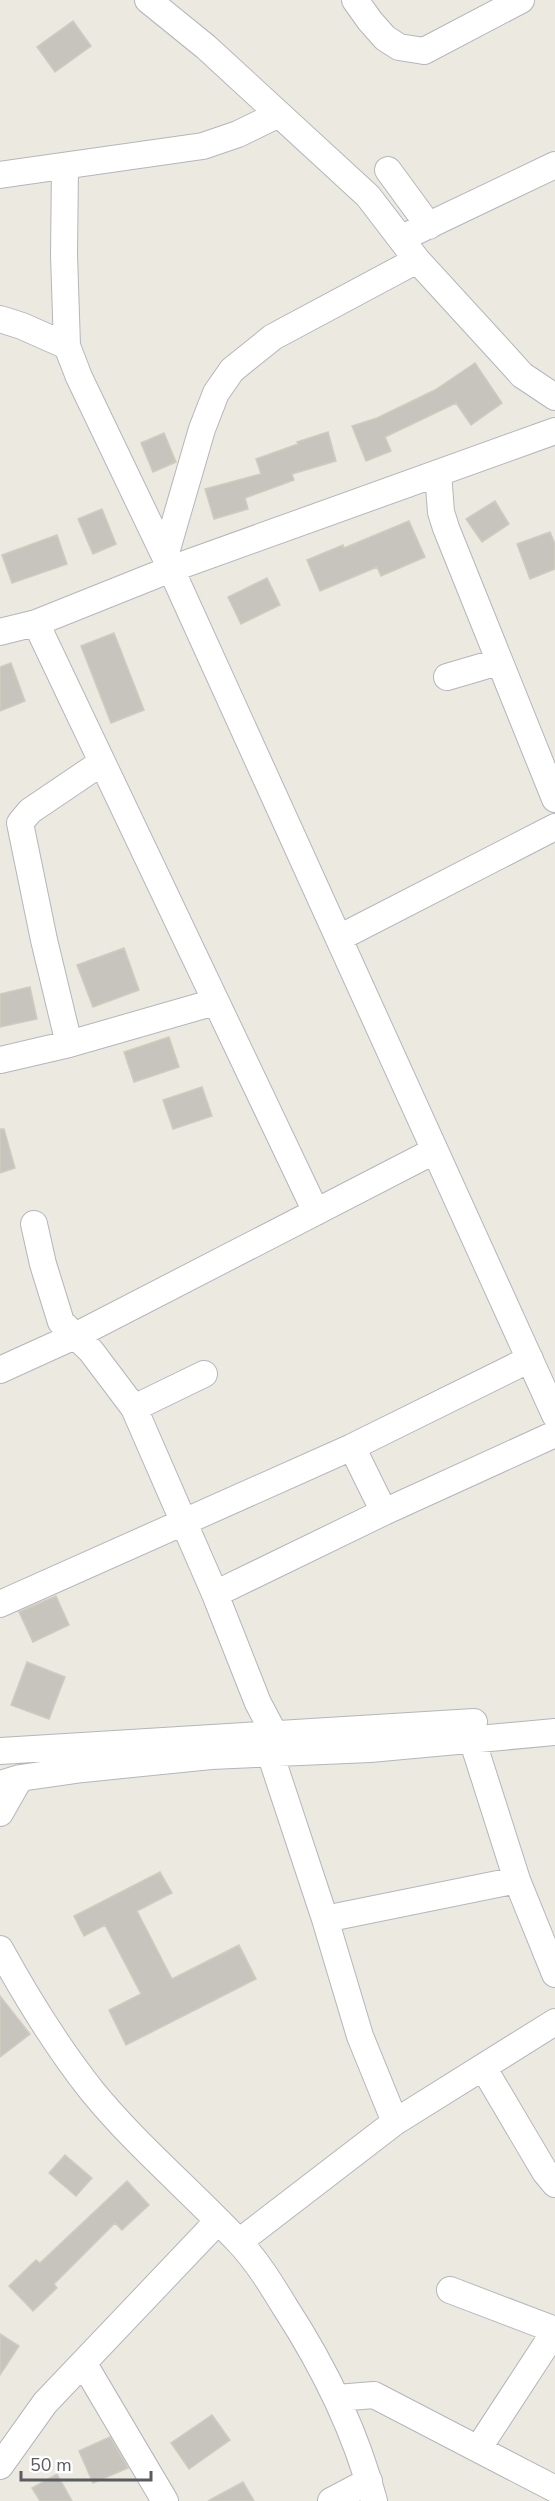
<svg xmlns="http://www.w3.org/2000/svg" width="555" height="2501" font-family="'Nunito Sans',sans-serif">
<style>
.building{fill:#c7c4be;stroke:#d0cbbf;stroke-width:1.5}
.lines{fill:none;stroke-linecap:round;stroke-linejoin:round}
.minor-casing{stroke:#b3b6bb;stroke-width:28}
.minor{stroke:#fff;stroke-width:26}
</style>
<rect width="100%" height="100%" fill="#ece9e0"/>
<path class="building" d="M73 21 91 46 55 72 37 47Z
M475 363 502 403 471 425 456 403 385 437 391 451 366 461 352 426 377 418 435 390Z
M328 432 336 461 292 474 294 480 245 498 248 509 214 519 205 489 261 474 256 459 298 444 297 442Z
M164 433 176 462 153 472 141 443Z
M495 501 509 524 482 542 466 519Z
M102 509 116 544 93 554 78 519Z
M409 521 425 557 381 576 377 567 320 591 307 560 343 545 344 548Z
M550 532 555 544V569L530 579 517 544Z
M57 535 67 564 12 583 2 555Z
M267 578 280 605 241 624 228 597Z
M114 633 144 710 111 723 81 646Z
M11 663 25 701 0 711V667Z
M124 948 139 990 93 1007 77 965Z
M30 987 37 1019 0 1027V994Z
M169 1037 179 1067 134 1082 124 1052Z
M202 1087 212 1116 173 1129 163 1100Z
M0 1129H4L15 1168 0 1173Z
M56 1596 69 1625 33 1642 19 1612Z
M27 1662 65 1677 49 1719 11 1705Z
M160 1872 172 1893 137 1911 172 1979 239 1945 256 1979 126 2045 109 2010 141 1994 105 1925 84 1936 74 1916Z
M0 1996 30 2034 0 2057Z
M65 2155 92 2178 76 2196 49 2173Z
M127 2181 149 2205 122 2230 115 2223 54 2284 57 2288 33 2311 9 2286 36 2260 40 2263Z
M0 2334 19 2346 0 2375Z
M212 2415 230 2440 189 2469 171 2443Z
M110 2437 128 2468 93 2483 79 2451Z
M57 2474 72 2501H40L32 2488Z
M243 2482 254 2501H208Z"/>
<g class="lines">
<g class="minor-casing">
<path id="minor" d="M148 0 206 47 368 196 417 260 504 355 522 375 555 397
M355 0 370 21 385 38 399 47 424 51 521 0
M65 167 64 255 67 346
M388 170 429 226
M0 175 203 146 238 134 277 115
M402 238 555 165
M0 319 22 326 67 346 79 377 171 569 555 1415
M438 473 441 512 446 528 555 799
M165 556 202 429 216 393 232 370 273 337 417 260
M36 623 316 1212
M0 632 36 623 171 569 555 431
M447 677 498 662
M339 938 555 827
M69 1044 44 940 20 823 30 811 101 763
M0 1060 69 1044 215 1002
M34 1224 43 1264 61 1322 91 1351 134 1408 215 1594 258 1703 275 1735
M0 1370 77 1335 434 1151
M134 1408 204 1374
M352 1447 384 1512
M215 1594 384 1512 555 1434
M0 1604 352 1447 530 1359
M472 1739 517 1880 555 1974
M0 1751 474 1722
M270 1753 325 1919 360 2036 395 2122
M0 1784 20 1778 83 1769 211 1756 370 1749 555 1732
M0 1813 20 1778
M325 1919 517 1880
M0 1949C27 1998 57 2047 92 2091 136 2145 190 2190 238 2241 257 2261 271 2284 285 2307 324 2367 356 2432 374 2501
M483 2067 545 2172 555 2184
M239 2242 395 2122 555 2022
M450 2290 555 2330
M84 2364 165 2501
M337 2398 374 2395 555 2489
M478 2449 555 2331
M0 2466 45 2403 218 2221
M331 2501 369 2481"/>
</g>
<use href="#minor" class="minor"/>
</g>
<path d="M21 2471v9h130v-9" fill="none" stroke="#595d61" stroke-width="3"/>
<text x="30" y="2471" font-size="18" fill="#595d61" stroke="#ffffff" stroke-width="4.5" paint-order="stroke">50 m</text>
</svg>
